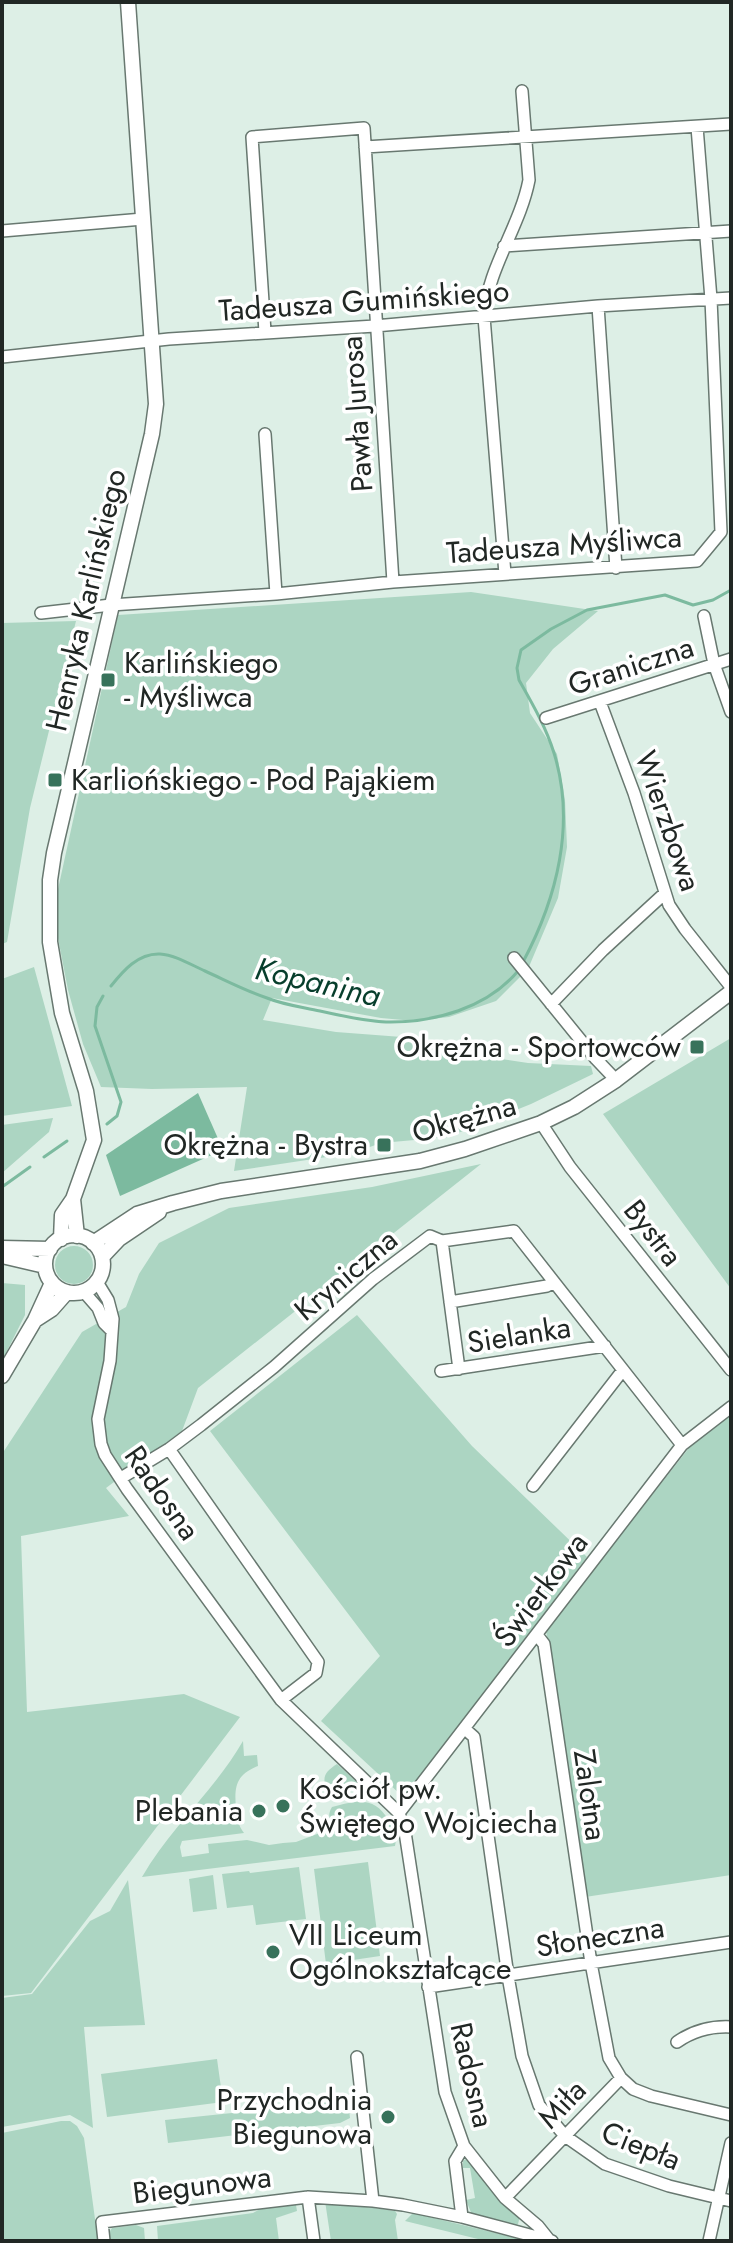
<svg xmlns="http://www.w3.org/2000/svg" width="733" height="2243" font-family="Jost,sans-serif">
<style>
.green{fill:#acd5c2}
.water{fill:#7cba9f}
.lines{fill:none;stroke-linecap:round;stroke-linejoin:round}
.stream{stroke:#7cba9f;stroke-width:3}
.minor-casing{stroke:#687870;stroke-width:14}
.tertiary-casing{stroke:#687870;stroke-width:17}
.minor{stroke:#fff;stroke-width:11}
.tertiary{stroke:#fff;stroke-width:14}
.poi-dot{fill:#38725b;stroke:#fff;stroke-width:3}
.labels{text-anchor:middle;stroke-width:7;stroke-linejoin:round;paint-order:stroke}
.street-label{font-size:30px;fill:#212724;stroke:#fff}
.poi-label{font-size:30px;fill:#212724;stroke:#fff;text-anchor:start}
.water-label{font-size:32px;font-style:italic;fill:#073e2c;stroke:#fff}
</style>
<rect width="100%" height="100%" fill="#ddefe6"/>
<path class="green" d="M471 592 598 611 553 649 526 683 530 713 557 754 565 800 567 847 558 898 528 969 496 1001 449 1017 414 1021 381 1018 272 998 263 1020 336 1032 415 1038 487 1057 528 1063 591 1066 593 1074 531 1104 448 1137 381 1143 353 1153 234 1171 247 1087 152 1089 101 1087 83 1044 68 990 53 912 118 615Z
M76 621 30 808 7 942 2 944V623Z
M34 967 72 1106 2 1116V979Z
M731 1038V1289L603 1114Z
M53 1118 49 1132 2 1173V1125Z
M481 1164 198 1388 182 1431 106 1488 129 1516 21 1536 27 1712 184 1694 240 1717 31 1993 2 1996V1454L82 1332 126 1307 139 1274 159 1243 229 1208 372 1187Z
M55 1265a19 19 0 1 1 38 0a19 19 0 1 1-38 0Z
M2 1283 25 1285V1315L2 1361Z
M357 1315 472 1446 587 1557 516 1651 515 1656 412 1790 401 1795 321 1721 380 1656 210 1431Z
M731 1415V1875L585 1897 546 1630 689 1448Z
M243 1741 244 1756 257 1755 258 1766C236 1775 234 1786 236 1808 237 1818 238 1825 244 1833L182 1841 180 1847 182 1857 209 1853 208 1844 247 1840 269 1845 283 1843 296 1842 325 1831 326 1835 337 1834C336 1825 324 1820 332 1807 358 1800 375 1796 389 1821 394 1830 397 1837 395 1846L142 1877C170 1828 215 1790 243 1741Z
M337 1764 359 1784V1787L332 1791 327 1789C321 1777 326 1771 337 1764Z
M368 1862 380 1956 326 1964 314 1869Z
M299 1867 306 1919 256 1925 253 1905 227 1908 222 1874 249 1871 250 1873Z
M213 1875 217 1909 193 1912 189 1879Z
M128 1880 145 2025 84 2027 93 2128 70 2115 2 2127V1998L32 1994 90 1921 110 1911Z
M217 2059 223 2102 107 2117 101 2074Z
M348 2101 350 2118 340 2123 168 2143 165 2120Z
M61 2121H70L77 2126 84 2138 98 2241H2V2133Z
M466 2159 471 2161 492 2191 520 2216 518 2224 515 2226 472 2215 466 2200 475 2198 470 2168H463V2161Z
M325 2201 395 2211 397 2214 395 2220 398 2241H331Z
M296 2205 297 2211 276 2218 279 2241H158L157 2226 253 2213 260 2209Z
M413 2213 528 2241H486L405 2221Z
M136 2225 144 2228 145 2241H109L108 2234 112 2228Z"/>
<path class="water" d="M198 1093 223 1150 120 1196 106 1155Z"/>
<g class="lines">
<path class="stream" d="M523 962C557 898 576 824 554 753 546 727 532 703 519 680L517 668 521 650 551 629 587 610 665 595 693 605 713 600 731 590
M111 986C123 971 138 953 160 954 176 955 191 965 205 971 225 980 246 991 267 998 284 1005 302 1007 320 1011 342 1016 364 1021 386 1022 434 1023 487 1008 518 971
M103 996 97 1007 95 1026 121 1102 117 1116 107 1124
M44 1157 67 1141
M2 1187 30 1167"/>
<g class="minor-casing">
<path id="minor" d="M365 147 731 124
M2 231 143 219
M504 246 731 231
M598 306 616 568
M265 332 252 137 364 128 393 582
M2 357 169 339 375 326 598 306 731 298
M265 434 276 594
M505 574 484 317C487 269 520 227 529 180L522 91
M41 613 111 605 276 594 393 582 697 561 721 532 711 299 697 127
M704 616 714 664 731 712
M600 702 634 793 669 905 685 929 731 987
M546 718 731 659
M514 958 596 1059 616 1080
M551 1004 603 950 665 893
M541 1123 570 1167 731 1370
M442 1241 459 1369
M97 1282 108 1300 113 1319 110 1361 98 1419 101 1444 105 1455 127 1489 281 1700 399 1813 405 1832 445 2092 464 2146 505 2198 538 2226 550 2241
M84 1292 98 1308 104 1323 111 1330
M450 1302 547 1286 554 1282
M441 1371 605 1346
M169 1449 318 1662 316 1673 281 1700
M121 1478 169 1449 201 1425 274 1367 373 1279 430 1236 442 1241 514 1231 682 1445
M533 1486 623 1370
M537 1635 544 1644 591 1963 609 2058 621 2078 633 2089 651 2096 731 2115
M465 1729 474 1737 508 1976 522 2056 539 2105 565 2136 605 2164 669 2186 731 2201
M399 1813 682 1445 731 1407
M428 1987 731 1942
M677 2042C693 2031 712 2026 731 2027
M357 2057 373 2201
M308 2197 314 2241
M505 2198 621 2078
M462 2217 455 2161 464 2146
M104 2241 102 2222 308 2197 373 2201 403 2205 462 2217 552 2241
M709 2241 731 2143"/>
</g>
<g class="tertiary-casing">
<path id="tertiary" d="M73 1199 77 1236
M45 1264a29 29 0 1 1 58 0a29 29 0 1 1-58 0Z
M61 1239 62 1215 73 1199 94 1140 86 1091 62 1013 50 942V880L54 853 152 434 156 404 128 2
M93 1243 137 1214 173 1203 221 1191 420 1161 465 1149 541 1123 574 1107 616 1080 731 992
M2 1248 50 1249
M2 1256 45 1266
M102 1257 119 1239 159 1212
M35 1320 52 1309 67 1292
M2 1376 35 1320 52 1283"/>
</g>
<use href="#minor" class="minor"/>
<use href="#tertiary" class="tertiary"/>
</g>
<g class="poi-dot">
<rect x="100" y="672" width="16" height="16" rx="4"/>
<rect x="47" y="772" width="16" height="16" rx="4"/>
<rect x="689" y="1039" width="16" height="16" rx="4"/>
<rect x="376" y="1137" width="16" height="16" rx="4"/>
<circle cx="283" cy="1806" r="8"/>
<circle cx="259" cy="1811" r="8"/>
<circle cx="273" cy="1952" r="8"/>
<circle cx="388" cy="2117" r="8"/>
</g>
<g class="labels">
<g class="street-label">
<text transform="translate(364 301) rotate(-4)" y="10">Tadeusza Gumińskiego</text>
<text transform="translate(357 414) rotate(-94)" y="10">Pawła Jurosa</text>
<text transform="translate(564 545) rotate(-4)" y="10">Tadeusza Myśliwca</text>
<text transform="translate(86 600) rotate(-77)" y="10">Henryka Karlińskiego</text>
<text transform="translate(631 666) rotate(-18)" y="10">Graniczna</text>
<text transform="translate(668 821) rotate(71)" y="10">Wierzbowa</text>
<text transform="translate(464 1119) rotate(-16)" y="10">Okrężna</text>
<text transform="translate(653 1233) rotate(52)" y="10">Bystra</text>
<text transform="translate(346 1275) rotate(-40)" y="10">Kryniczna</text>
<text transform="translate(519 1335) rotate(-9)" y="10">Sielanka</text>
<text transform="translate(162 1493) rotate(55)" y="10">Radosna</text>
<text transform="translate(541 1590) rotate(-53)" y="10">Świerkowa</text>
<text transform="translate(590 1795) rotate(82)" y="10">Zalotna</text>
<text transform="translate(600 1937) rotate(-9)" y="10">Słoneczna</text>
<text transform="translate(472 2075) rotate(77)" y="10">Radosna</text>
<text transform="translate(562 2104) rotate(-46)" y="10">Miła</text>
<text transform="translate(641 2146) rotate(22)" y="10">Ciepła</text>
<text transform="translate(202 2185) rotate(-7)" y="10">Biegunowa</text>
</g>
<g class="poi-label">
<text x="124" y="673">Karlińskiego<tspan x="124" dy="34">- Myśliwca</tspan></text>
<text x="71" y="790">Karliońskiego - Pod Pająkiem</text>
<text x="681" y="1057" text-anchor="end">Okrężna - Sportowców</text>
<text x="368" y="1155" text-anchor="end">Okrężna - Bystra</text>
<text x="299" y="1799">Kościół pw.<tspan x="299" dy="34">Świętego Wojciecha</tspan></text>
<text x="243" y="1821" text-anchor="end">Plebania</text>
<text x="289" y="1945">VII Liceum<tspan x="289" dy="34">Ogólnokształcące</tspan></text>
<text x="372" y="2110" text-anchor="end">Przychodnia<tspan x="372" dy="34">Biegunowa</tspan></text>
</g>
<g class="water-label">
<text transform="translate(318 982) rotate(13)" y="11">Kopanina</text>
</g>
</g>
<rect width="733" height="2243" fill="none" stroke="#212724" stroke-width="8"/>
</svg>
